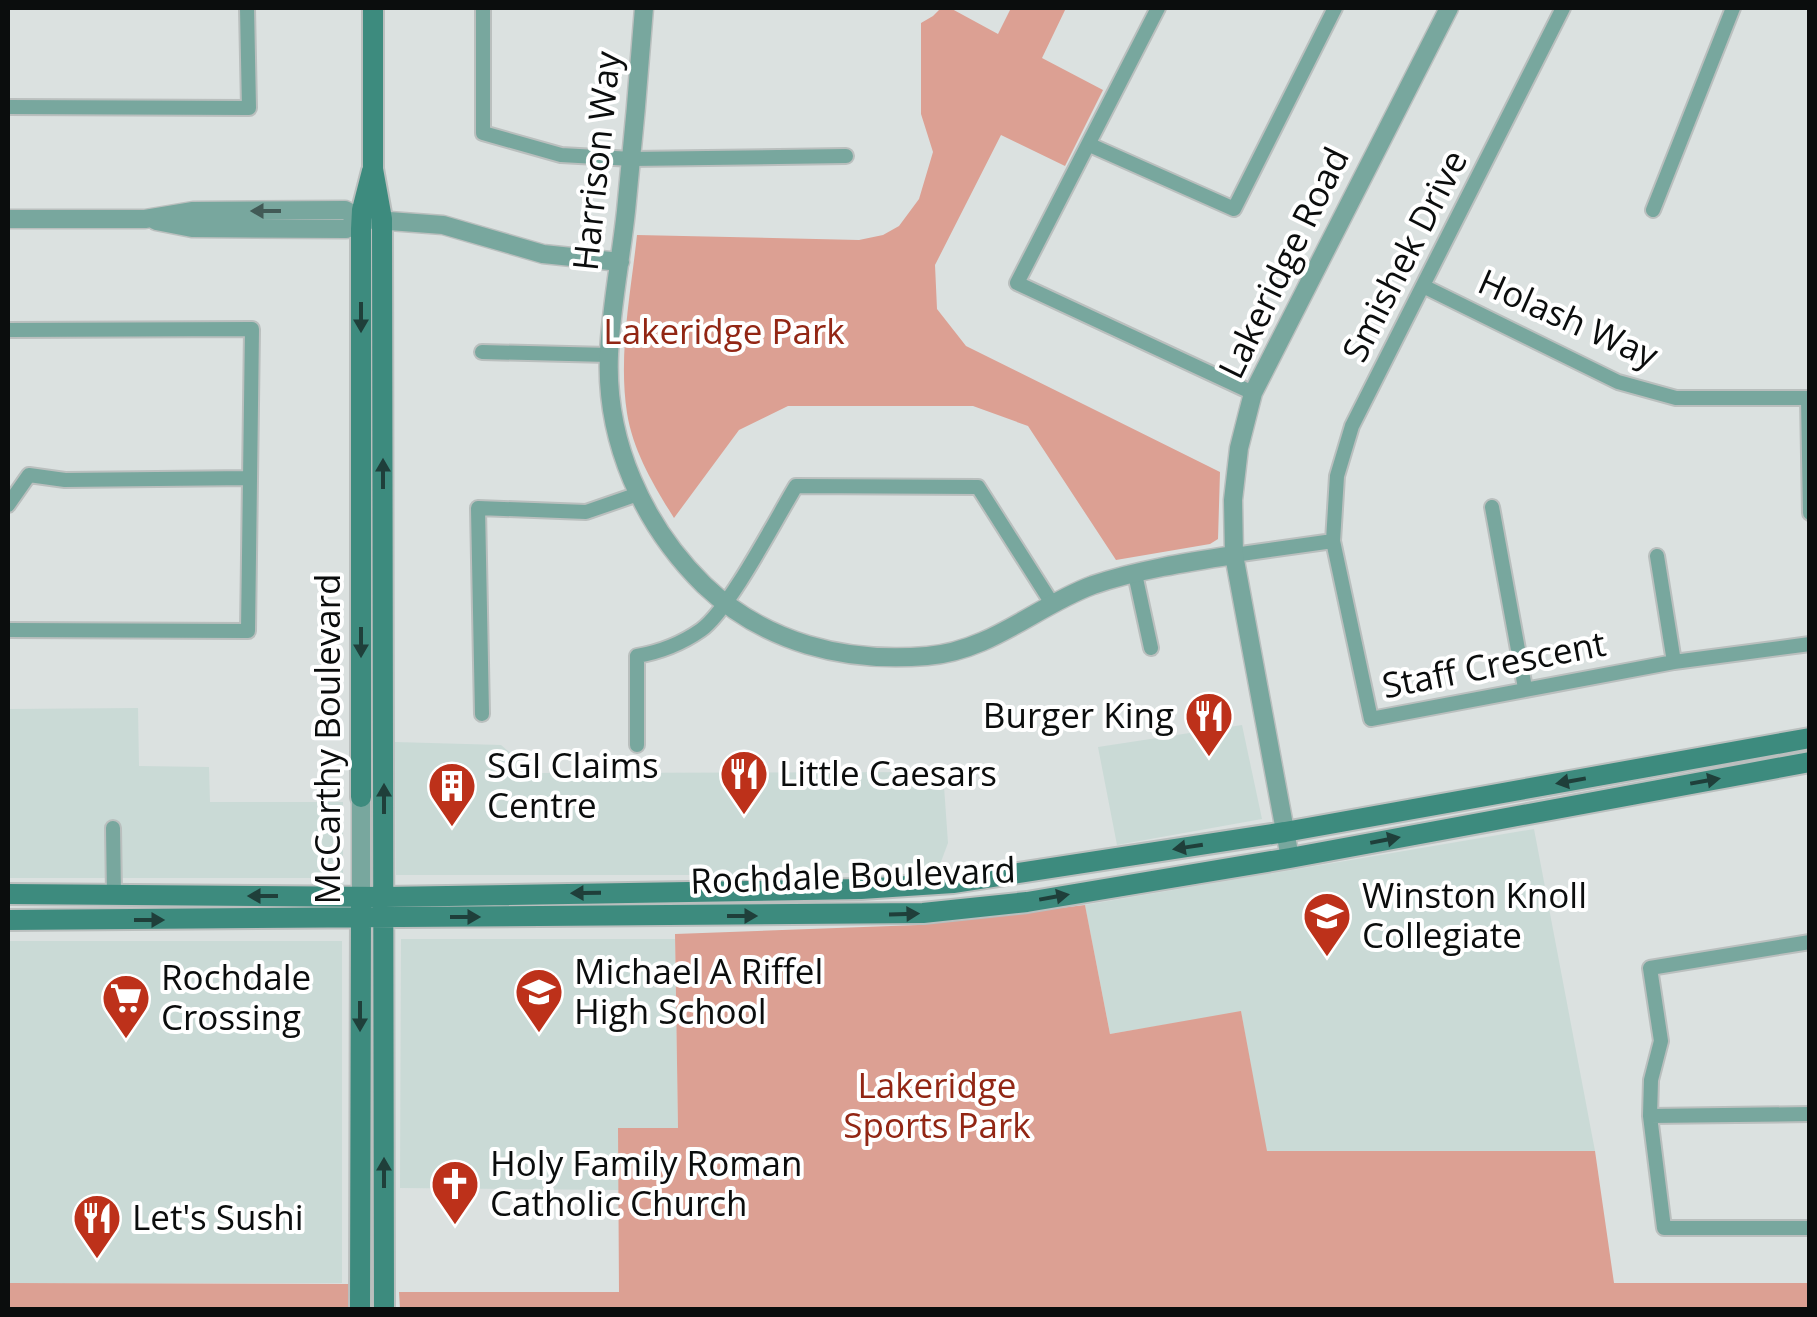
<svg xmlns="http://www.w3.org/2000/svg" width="1817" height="1317" font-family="'Open Sans',sans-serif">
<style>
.built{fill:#cadad6}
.green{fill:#dca093}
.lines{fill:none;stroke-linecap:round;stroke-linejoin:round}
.minor-casing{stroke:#babfbe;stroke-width:18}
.tertiary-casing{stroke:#babfbe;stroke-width:21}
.secondary-casing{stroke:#babfbe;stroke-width:24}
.minor{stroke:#78a79e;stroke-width:14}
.tertiary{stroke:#78a79e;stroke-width:18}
.secondary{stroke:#3d8b7e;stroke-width:20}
.oneway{fill:#425a56}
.oneway2{fill:#1f3f3a}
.labels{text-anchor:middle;stroke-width:8;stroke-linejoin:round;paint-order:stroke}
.street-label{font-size:35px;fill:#0b0d0d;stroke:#fff}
.park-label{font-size:35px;fill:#922614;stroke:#fff}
.poi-label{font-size:35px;fill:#0b0d0d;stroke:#fff;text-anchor:start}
</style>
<rect width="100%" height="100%" fill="#dbe1e0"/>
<path class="built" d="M138 708 139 766 209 767 210 802H343V878H8V709Z
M1242 725 1262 819 1117 845 1098 747Z
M395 742 501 745 534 773 943 772 948 843 939 867 876 872 786 875H396Z
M1534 829 1595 1151H1266L1241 1012 1110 1034 1085 905Z
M401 939H675L678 1128H619V1190L400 1188Z
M8 941H342V1283H8Z"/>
<path class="green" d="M941 8 952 9 998 34 1011 8H1066L1042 58 1103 90 1065 166 1001 135 935 265 937 309 966 346 1220 472 1218 539 1210 544 1116 560 1028 426 973 406H788L739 430 674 518C654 486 633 451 627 413 618 355 631 292 637 235L859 240 883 235 899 226 919 199 933 152 921 114V23L933 16Z
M1085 905 1110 1034 1241 1011 1267 1151H1595L1614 1283H1809V1309H400L399 1292H619L618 1128H678L675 934 918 925Z
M8 1283 352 1284 353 1309H8Z"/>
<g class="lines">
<g class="minor-casing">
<path id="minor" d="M483 8V133L561 155 632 159 846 156
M1158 8 1017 283 1253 393
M1563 8 1352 426 1337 476 1333 541 1371 719 1674 662 1810 644
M8 107 249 108 247 8
M1090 145 1234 209 1335 8
M1653 210 1733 8
M1425 287 1618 382 1676 398H1810
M8 330 252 329 248 631 8 630
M482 352 609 355
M1808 398 1810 513
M8 505 29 475 65 480 249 478
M1492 507 1525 688
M1234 555 1333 541
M1657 556 1674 662
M1135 574 1151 648
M482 714 478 508 586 512 638 494
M637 745V656C660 652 681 644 701 630 729 610 776 519 796 486L978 487 1053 605
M113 828 114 895
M1810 942 1650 968 1661 1041 1651 1080 1650 1116 1664 1228H1810
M1650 1116 1810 1114"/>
</g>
<g class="tertiary-casing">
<path id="tertiary" d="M644 8C639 75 633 143 626 211 621 258 611 307 609 354 605 441 643 525 704 585 765 643 845 663 927 656 991 651 1036 606 1093 585 1137 570 1188 562 1234 555
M8 219H145L193 211 345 210 362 219 443 225 543 254 620 262
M156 221 192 228 346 229 362 219
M1290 858 1234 555 1233 500 1239 448 1253 393 1449 8
M361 896V797"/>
</g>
<g class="secondary-casing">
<path id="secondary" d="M373 8V169L382 219 384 1310
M361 797V229L362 210 372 171
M8 894 385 897 861 889 953 883 1285 832 1810 738
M8 920 923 913 1027 902 1290 858 1810 762
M360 1310 361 907"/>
</g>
<use href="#minor" class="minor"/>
<use href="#tertiary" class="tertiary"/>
<use href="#secondary" class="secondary"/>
</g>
<defs><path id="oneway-solid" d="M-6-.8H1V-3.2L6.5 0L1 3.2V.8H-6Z" transform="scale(2.5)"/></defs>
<use class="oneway" href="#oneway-solid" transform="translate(266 211) rotate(180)"/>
<g class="oneway2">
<use href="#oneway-solid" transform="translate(361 317) rotate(90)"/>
<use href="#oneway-solid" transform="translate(383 474) rotate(-90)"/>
<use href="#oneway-solid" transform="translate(361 642) rotate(90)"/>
<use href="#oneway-solid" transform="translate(1571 781) rotate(170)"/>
<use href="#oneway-solid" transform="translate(1705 781) rotate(-10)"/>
<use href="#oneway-solid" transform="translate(384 799) rotate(-90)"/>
<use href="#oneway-solid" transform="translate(1385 840) rotate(-11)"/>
<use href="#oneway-solid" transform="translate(1188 847) rotate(171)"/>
<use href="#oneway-solid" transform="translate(586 893) rotate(179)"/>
<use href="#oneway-solid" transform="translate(263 896) rotate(-180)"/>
<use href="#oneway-solid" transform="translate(1054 897) rotate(-10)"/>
<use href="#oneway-solid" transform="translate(904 914) rotate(-2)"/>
<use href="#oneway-solid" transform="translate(742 916)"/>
<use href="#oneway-solid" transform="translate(465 917)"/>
<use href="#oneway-solid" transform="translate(149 920)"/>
<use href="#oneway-solid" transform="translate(360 1016) rotate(90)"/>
<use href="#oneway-solid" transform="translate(384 1173) rotate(-90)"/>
</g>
<defs>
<g id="restaurant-pin" transform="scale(2.5)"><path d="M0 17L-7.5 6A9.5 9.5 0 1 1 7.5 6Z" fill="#bd311a" stroke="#fff"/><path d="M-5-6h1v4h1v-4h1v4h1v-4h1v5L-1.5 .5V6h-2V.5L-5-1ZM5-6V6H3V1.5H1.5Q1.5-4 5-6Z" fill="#fff"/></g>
<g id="building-pin" transform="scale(2.5)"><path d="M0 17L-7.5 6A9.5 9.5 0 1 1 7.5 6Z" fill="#bd311a" stroke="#fff"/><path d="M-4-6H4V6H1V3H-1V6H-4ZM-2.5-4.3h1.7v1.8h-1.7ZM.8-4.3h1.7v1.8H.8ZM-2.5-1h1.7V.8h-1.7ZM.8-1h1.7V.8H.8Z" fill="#fff"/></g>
<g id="school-pin" transform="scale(2.5)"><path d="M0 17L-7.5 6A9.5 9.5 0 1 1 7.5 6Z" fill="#bd311a" stroke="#fff"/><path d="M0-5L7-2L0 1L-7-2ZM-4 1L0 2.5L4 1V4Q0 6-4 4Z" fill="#fff"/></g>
<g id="supermarket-pin" transform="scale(2.5)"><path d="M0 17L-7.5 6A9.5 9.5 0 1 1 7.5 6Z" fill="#bd311a" stroke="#fff"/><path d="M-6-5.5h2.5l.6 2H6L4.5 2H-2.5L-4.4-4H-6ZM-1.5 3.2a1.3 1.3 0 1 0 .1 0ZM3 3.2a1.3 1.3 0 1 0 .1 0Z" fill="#fff"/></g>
<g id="church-pin" transform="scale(2.5)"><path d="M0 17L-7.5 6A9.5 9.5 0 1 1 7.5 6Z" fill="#bd311a" stroke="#fff"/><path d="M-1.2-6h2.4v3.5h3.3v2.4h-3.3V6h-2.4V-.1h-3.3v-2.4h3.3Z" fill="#fff"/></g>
</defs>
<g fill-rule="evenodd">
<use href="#restaurant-pin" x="1209" y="716"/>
<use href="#restaurant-pin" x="744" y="774"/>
<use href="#building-pin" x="452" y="786"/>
<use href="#school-pin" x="1327" y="916"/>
<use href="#school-pin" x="539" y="992"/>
<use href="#supermarket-pin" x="126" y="998"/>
<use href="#church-pin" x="455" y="1184"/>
<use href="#restaurant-pin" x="97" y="1218"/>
</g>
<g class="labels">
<g class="street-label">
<text transform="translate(597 161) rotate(-84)" y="12">Harrison Way</text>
<text transform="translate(1405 256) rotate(-63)" y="12">Smishek Drive</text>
<text transform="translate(1284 263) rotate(-64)" y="12">Lakeridge Road</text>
<text transform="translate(1568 319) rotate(24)" y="12">Holash Way</text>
<text transform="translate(1494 665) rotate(-11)" y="12">Staff Crescent</text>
<text transform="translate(328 739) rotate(-90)" y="12">McCarthy Boulevard</text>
<text transform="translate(853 876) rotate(-2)" y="12">Rochdale Boulevard</text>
</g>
<g class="park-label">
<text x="724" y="344">Lakeridge Park</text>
<text x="937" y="1098">Lakeridge<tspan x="937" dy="40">Sports Park</tspan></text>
</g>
<g class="poi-label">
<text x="1174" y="728" text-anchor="end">Burger King</text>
<text x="487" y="778">SGI Claims<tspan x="487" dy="40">Centre</tspan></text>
<text x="779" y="786">Little Caesars</text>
<text x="1362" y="908">Winston Knoll<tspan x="1362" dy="40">Collegiate</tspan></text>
<text x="574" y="984">Michael A Riffel<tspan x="574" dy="40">High School</tspan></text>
<text x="161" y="990">Rochdale<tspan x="161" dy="40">Crossing</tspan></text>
<text x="490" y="1176">Holy Family Roman<tspan x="490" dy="40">Catholic Church</tspan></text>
<text x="132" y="1230">Let's Sushi</text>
</g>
</g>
<rect width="1817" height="1317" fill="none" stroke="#0b0d0d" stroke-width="20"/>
</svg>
